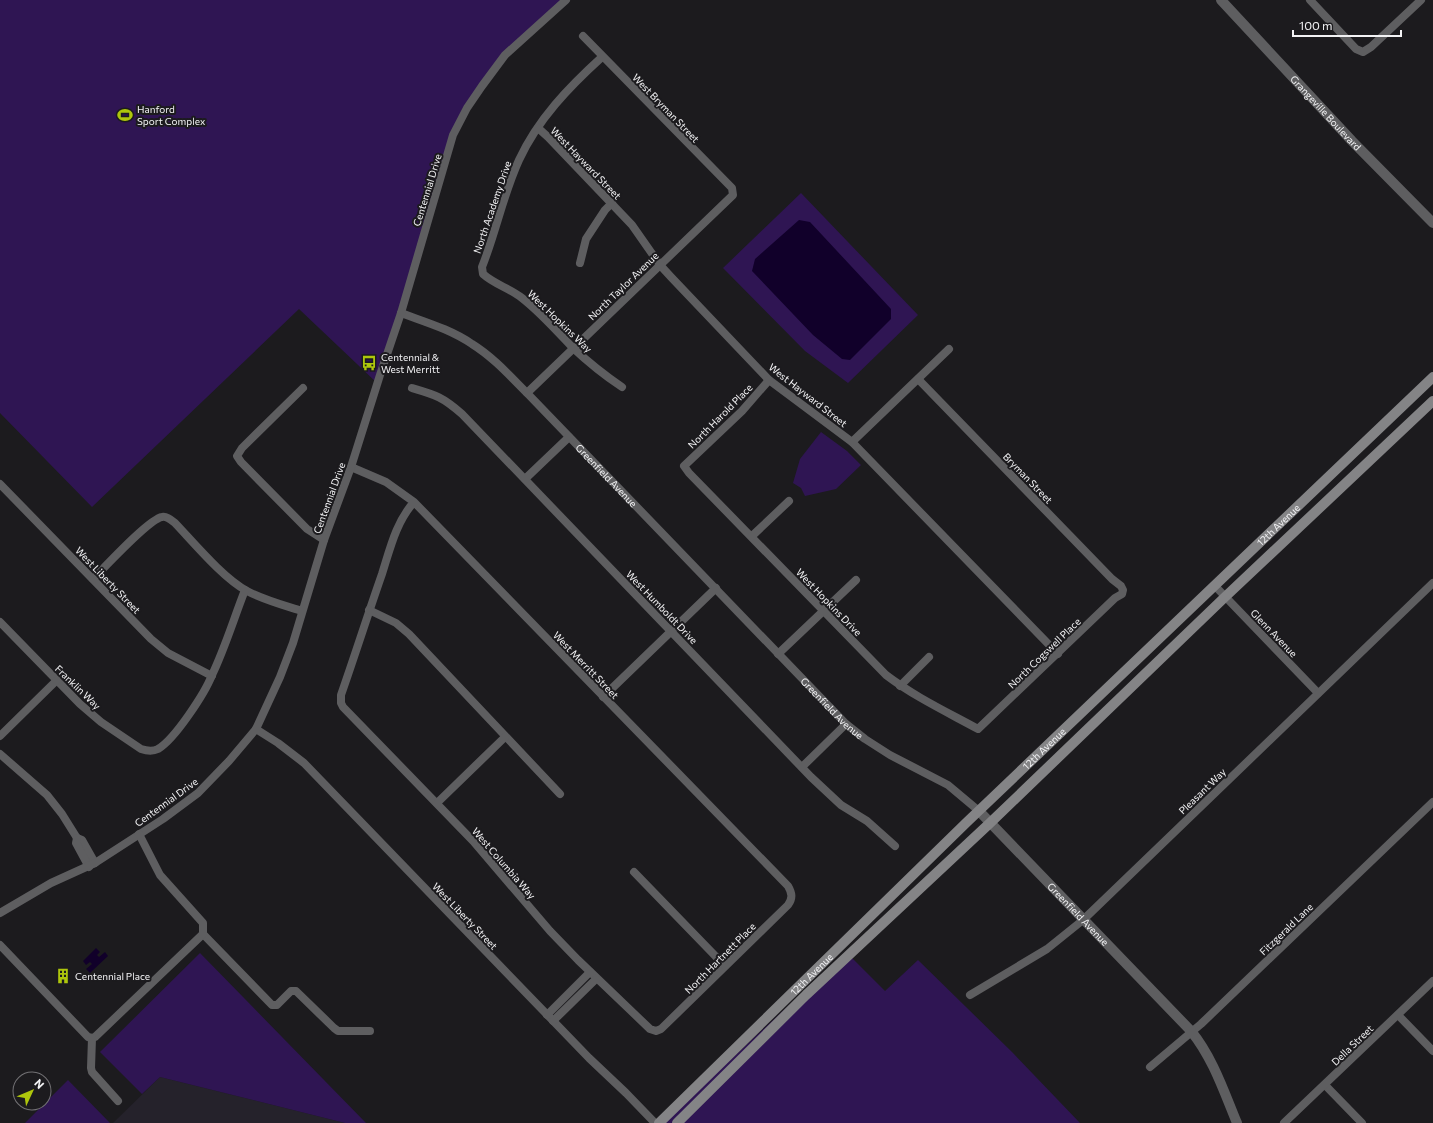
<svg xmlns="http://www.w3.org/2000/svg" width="1433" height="1123" font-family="Commissioner,sans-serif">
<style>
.built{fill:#25222b}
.green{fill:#2f1553}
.water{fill:#11002a}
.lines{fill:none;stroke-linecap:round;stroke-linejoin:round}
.minor{stroke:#5e5e60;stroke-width:8}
.tertiary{stroke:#5e5e60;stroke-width:10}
.secondary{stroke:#848486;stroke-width:10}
.labels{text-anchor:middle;stroke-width:4;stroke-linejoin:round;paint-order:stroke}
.street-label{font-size:10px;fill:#f3f3f5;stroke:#1c1b1e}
.poi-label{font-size:10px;fill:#f3f3f5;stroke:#1c1b1e;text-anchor:start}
</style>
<rect width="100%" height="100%" fill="#1c1b1e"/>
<path class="built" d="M160 1077 345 1123H113Z"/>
<path class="green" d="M0 0H566L505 55 453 135 377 383 299 309 92 507 0 413Z
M801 193 918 315 848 383 805 351 723 268Z
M821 432 847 451 861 465 836 489 805 496 801 488 793 483 800 459Z
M846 952 885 991 918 960 1012 1052 1080 1123H663Z
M200 953 366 1123H345L160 1077 142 1094 100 1052Z
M68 1080 110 1123H25Z"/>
<path class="water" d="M799 220 810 222 891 309V319L850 360 842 359 813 335 752 271 755 259Z
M96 948 100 952 97 955 99 957 105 952 108 956 90 973 86 969 92 964 90 962 86 965 83 961Z"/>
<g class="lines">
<g class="minor">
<path d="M1310 0 1356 49 1363 52 1371 47 1421 0"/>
<path d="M602 57C569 87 538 119 519 160 503 195 496 232 482 267L483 274C494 284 509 288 522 298 540 312 556 330 572 347 588 362 604 375 622 387"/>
<path d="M538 128 548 137 632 225 660 265 671 277 769 380 852 442 1058 654"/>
<path d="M580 263 586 239 605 210 612 203"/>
<path id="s1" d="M401 313C425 322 450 329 472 344 493 357 510 376 527 393L846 724 865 739 890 755 948 785 979 811"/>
<path d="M769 380 742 411 684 466 689 473 886 675C915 697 947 712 978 729L1115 598 1122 594 1123 590 1121 586 1112 579 918 379"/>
<path d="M303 388 242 448 237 456 241 462 307 529 324 540"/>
<path d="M412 388C436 395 443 397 462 414L811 777 841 805 867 821 895 846"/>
<path d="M527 393 733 195 732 188 583 36"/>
<path d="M852 442 949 349"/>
<path d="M351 467 386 482 414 502 788 886C792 893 793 898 788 905L661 1029 656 1031 650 1029 578 960 550 931 473 841 343 707 341 703V695C355 655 368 614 382 574 390 549 396 522 414 502"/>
<path d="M525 479 569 437"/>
<path d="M0 484 151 639 168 653 212 676"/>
<path d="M752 536 789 501"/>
<path d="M93 579C105 567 149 519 162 517 167 516 171 520 175 523 194 543 223 578 247 591 264 600 283 605 302 611"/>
<path d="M1215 586 1318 693"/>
<path d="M369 610 396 623 409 634 560 794"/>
<path d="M0 622 80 704 101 722 141 749C147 751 152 752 158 749 175 739 205 693 212 675 225 648 234 618 245 590"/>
<path d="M778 654 856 580"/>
<path d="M900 686 929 657"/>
<path d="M603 697 716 588"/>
<path d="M256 729 278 743 304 763 589 1058 626 1093 655 1123"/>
<path d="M0 736 56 681"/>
<path d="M0 754 47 795 62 814 77 838 82 840 95 863"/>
<path d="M802 767 846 724"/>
<path d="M437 803 505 737"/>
<path d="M77 838 76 843 89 867"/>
<path d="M634 872 725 966"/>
<path d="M0 913 51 883 95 863 163 819 198 793 229 761 256 729 280 677 293 643 324 540 351 467 380 375 401 313 453 135 467 108 482 86 505 55 566 0"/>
<path d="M203 934 272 1005H277L291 991H296L334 1028 338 1031H370"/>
<path d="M0 945 88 1037 92 1038 95 1037 203 934V923L160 875 139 834"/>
<path d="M970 995 1047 949 1083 920 1433 583"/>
<path d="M547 1015 590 972"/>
<path d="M1398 1015 1433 1051"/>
<path d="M553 1021 596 979"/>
<path d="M92 1038 91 1068 92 1072 118 1101"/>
<path d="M1150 1067 1201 1024 1433 802"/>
<path d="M1325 1085 1362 1123"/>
<path d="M1284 1123 1433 981"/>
</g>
<g class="tertiary">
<path id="s2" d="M1221 0 1352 141 1433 223"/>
<path id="s3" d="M979 811 1191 1031C1213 1058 1224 1092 1237 1123"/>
</g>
<g class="secondary">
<path id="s4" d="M659 1123 967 822 1433 377"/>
<path d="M677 1123 806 995 990 823 1225 597 1433 401"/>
</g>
</g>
<defs>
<g id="stadium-bare" transform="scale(1.2)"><path d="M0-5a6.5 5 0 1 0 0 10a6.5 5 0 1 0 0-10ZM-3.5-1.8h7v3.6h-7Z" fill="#aec60c" stroke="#1c1b1e" stroke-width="2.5" paint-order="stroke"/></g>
<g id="bus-bare" transform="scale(1.2)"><path d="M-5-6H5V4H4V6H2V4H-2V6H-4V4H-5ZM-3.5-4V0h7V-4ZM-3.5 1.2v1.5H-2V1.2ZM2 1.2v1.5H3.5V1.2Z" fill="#aec60c" stroke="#1c1b1e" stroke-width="2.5" paint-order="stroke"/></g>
<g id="building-bare" transform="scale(1.2)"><path d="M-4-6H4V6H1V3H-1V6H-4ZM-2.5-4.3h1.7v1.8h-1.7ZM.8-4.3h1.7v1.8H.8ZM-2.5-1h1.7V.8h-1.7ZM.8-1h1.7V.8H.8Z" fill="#aec60c" stroke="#1c1b1e" stroke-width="2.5" paint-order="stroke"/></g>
</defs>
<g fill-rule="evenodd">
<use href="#stadium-bare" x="125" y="115"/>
<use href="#bus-bare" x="369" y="363"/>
<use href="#building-bare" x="63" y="976"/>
</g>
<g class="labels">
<g class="street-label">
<text transform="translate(666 108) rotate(46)" y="4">West Bryman Street</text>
<text dy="4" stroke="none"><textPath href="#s2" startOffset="154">Grangeville Boulevard</textPath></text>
<text transform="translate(586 163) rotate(46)" y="4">West Hayward Street</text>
<text transform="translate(427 190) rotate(-73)" y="4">Centennial Drive</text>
<text transform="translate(492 207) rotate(-71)" y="4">North Academy Drive</text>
<text transform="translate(623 286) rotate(-44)" y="4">North Taylor Avenue</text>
<text transform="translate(560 321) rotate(44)" y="4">West Hopkins Way</text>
<text transform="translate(808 395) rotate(38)" y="4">West Hayward Street</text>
<text transform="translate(720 416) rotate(-45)" y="4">North Harold Place</text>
<text dy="4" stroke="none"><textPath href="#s1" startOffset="266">Greenfield Avenue</textPath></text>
<text transform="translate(1028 478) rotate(46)" y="4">Bryman Street</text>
<text transform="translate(329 498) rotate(-70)" y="4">Centennial Drive</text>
<text dy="4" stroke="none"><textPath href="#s4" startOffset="861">12th Avenue</textPath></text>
<text transform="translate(108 580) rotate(46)" y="4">West Liberty Street</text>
<text transform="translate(829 602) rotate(46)" y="4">West Hopkins Drive</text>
<text transform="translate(662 607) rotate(46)" y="4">West Humboldt Drive</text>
<text transform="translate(1274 633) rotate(46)" y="4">Glenn Avenue</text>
<text transform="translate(1044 653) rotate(-44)" y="4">North Cogswell Place</text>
<text transform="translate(586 665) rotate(46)" y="4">West Merritt Street</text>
<text transform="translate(78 687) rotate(44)" y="4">Franklin Way</text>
<text dy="4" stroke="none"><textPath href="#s1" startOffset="590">Greenfield Avenue</textPath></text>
<text dy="4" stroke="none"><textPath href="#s4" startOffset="537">12th Avenue</textPath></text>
<text transform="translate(1202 791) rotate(-44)" y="4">Pleasant Way</text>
<text transform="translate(166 802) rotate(-36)" y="4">Centennial Drive</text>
<text transform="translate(504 863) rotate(49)" y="4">West Columbia Way</text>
<text dy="4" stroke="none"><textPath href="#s3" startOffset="143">Greenfield Avenue</textPath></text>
<text transform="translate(465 916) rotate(46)" y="4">West Liberty Street</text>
<text transform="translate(1286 929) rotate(-44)" y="4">Fitzgerald Lane</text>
<text transform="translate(720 958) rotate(-45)" y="4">North Hartnett Place</text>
<text dy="4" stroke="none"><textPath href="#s4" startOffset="213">12th Avenue</textPath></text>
<text transform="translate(1352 1045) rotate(-44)" y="4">Della Street</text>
</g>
<g class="poi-label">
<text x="137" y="113">Hanford<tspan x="137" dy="12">Sport Complex</tspan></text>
<text x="381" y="361">Centennial &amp;<tspan x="381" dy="12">West Merritt</tspan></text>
<text x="75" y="980">Centennial Place</text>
</g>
</g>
<g transform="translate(32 1091) rotate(46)"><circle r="19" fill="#1c1b1e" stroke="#727174"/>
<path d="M0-3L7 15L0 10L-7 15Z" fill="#aec60c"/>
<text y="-6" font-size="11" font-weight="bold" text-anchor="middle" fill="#f3f3f5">N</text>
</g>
<path d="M1293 30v6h108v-6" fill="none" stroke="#f3f3f5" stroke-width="2"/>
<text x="1299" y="30" font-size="12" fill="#f3f3f5" stroke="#1c1b1e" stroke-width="3" paint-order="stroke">100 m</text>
</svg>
